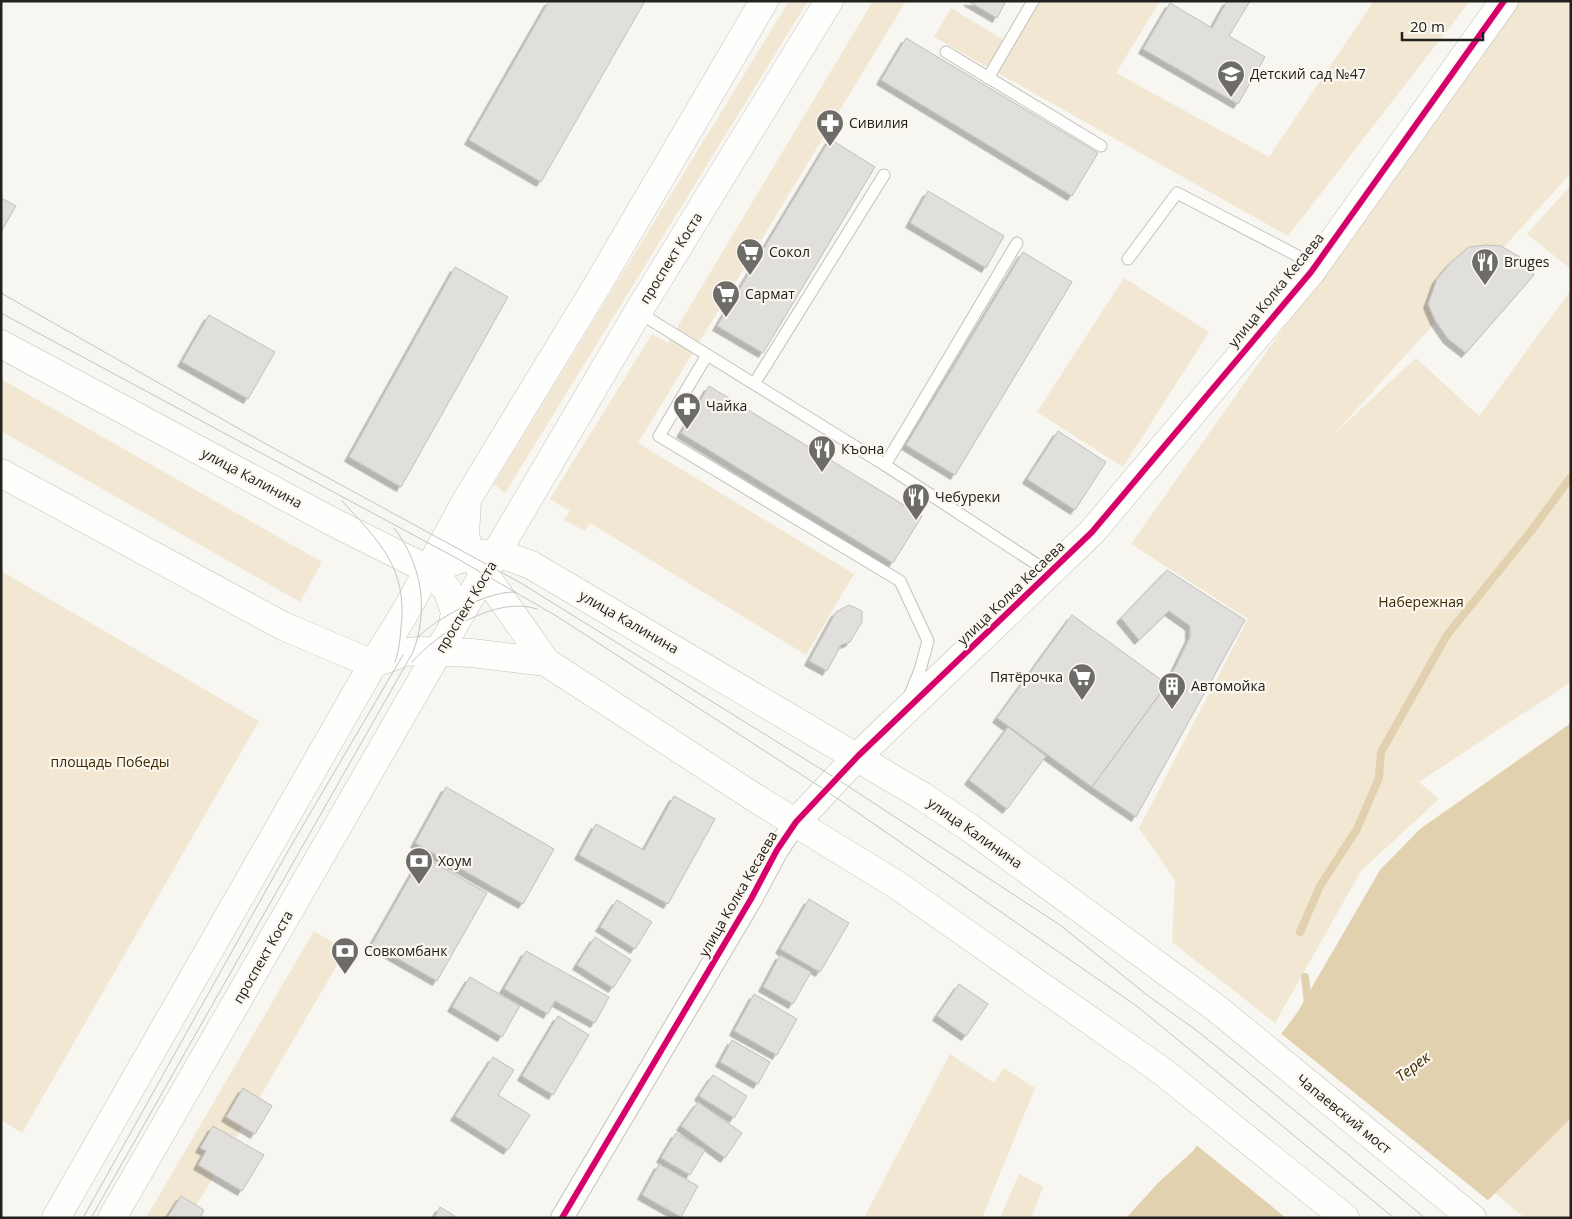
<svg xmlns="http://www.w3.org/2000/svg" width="1572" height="1219" font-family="'Open Sans',sans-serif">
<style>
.green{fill:#f1e7d2}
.water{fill:#e2d1ae}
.pier{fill:#f8f6f1}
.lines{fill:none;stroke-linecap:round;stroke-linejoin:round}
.stream{stroke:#e2d1ae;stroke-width:8}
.building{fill:#e0dfdb;stroke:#c0bfbc;filter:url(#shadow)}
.service-casing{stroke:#c3c1be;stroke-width:13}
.minor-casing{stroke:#c3c1be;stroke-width:24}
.tertiary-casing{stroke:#c3c1be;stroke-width:29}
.secondary-casing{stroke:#c3c1be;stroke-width:29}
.primary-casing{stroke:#c3c1be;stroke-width:29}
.service{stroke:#fefefd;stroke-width:11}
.minor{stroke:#fefefd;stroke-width:22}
.tertiary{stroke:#fefefd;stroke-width:28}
.secondary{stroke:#fefefd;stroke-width:28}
.primary{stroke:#fefefd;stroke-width:28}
.tram{stroke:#c3c3c1;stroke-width:1}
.cycleway-casing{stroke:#fbf7ee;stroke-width:9}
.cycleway{stroke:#d6006c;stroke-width:6}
.labels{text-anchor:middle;stroke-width:4.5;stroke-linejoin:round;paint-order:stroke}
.poi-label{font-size:14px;fill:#23211e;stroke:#fbf7ee;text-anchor:start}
.street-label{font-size:14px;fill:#23211e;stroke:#fbf7ee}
.park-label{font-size:14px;fill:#3d2c04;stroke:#fbf7ee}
.water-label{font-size:15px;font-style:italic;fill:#3b2b02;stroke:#fbf7ee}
</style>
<defs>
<filter id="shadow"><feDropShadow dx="-4.5" dy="4.5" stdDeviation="0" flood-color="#0004"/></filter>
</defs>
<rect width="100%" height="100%" fill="#f8f6f1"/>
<path class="green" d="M789 1H808L505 493 494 484Z
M873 1H906L638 443 854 574 806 655 590 523 585 531 564 520 570 511 550 499 652 334 668 343Z
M1041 1H1160L1116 73 1269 157 1374 1H1470L1288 236 934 37 951 8 1012 45Z
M1514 1H1571V173L1334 434 1416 358 1479 416 1571 290V682L1419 782 1439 799 1361 871 1275 1023 1172 942 1175 880 1139 828 1248 619 1131 544Z
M1571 185V269L1527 234Z
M1124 278 1209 332 1123 467 1037 412Z
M1 379 322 562 300 602 1 431Z
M1 571 259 721 22 1133 1 1120Z
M314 931 346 950 189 1218H146Z
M950 1054 994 1083 1004 1068 1035 1088 982 1218H864Z
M1571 1118V1218H1525L1494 1192Z
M1019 1174 1043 1187 1031 1218H1000Z"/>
<path class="water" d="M1571 723V1118L1470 1218H1126L1158 1183 1193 1151 1297 1013 1380 870 1420 829Z"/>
<path class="pier" d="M1279 1032 1489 1201 1474 1218H1286L1195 1144Z"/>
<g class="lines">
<path class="stream" d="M1300 932 1320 886 1357 829 1379 778 1381 752 1447 635 1531 531 1571 477
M1305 977 1308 1003"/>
</g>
<path class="building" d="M549 1H645L541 182 469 140Z
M968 1H1006L997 18Z
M1227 1H1250L1229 36 1265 57 1238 104 1143 49 1170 3 1212 28Z
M906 38 1098 153 1072 196 881 80Z
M830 139 875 167 763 353 717 326Z
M928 191 1004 236 986 268 910 223Z
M1 198 16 206 1 232Z
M1487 245 1501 246 1520 257 1534 275 1466 353 1448 339 1435 320 1428 304 1437 279 1451 262 1469 247Z
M1023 252 1072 282 955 475 906 445Z
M455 267 508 297 401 487 349 457Z
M209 315 275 352 248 399 182 362Z
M709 386 922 516 893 563 681 433Z
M1058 431 1106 462 1075 510 1027 479Z
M1167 570 1245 620 1136 817 1092 787 1167 684 1190 637V626L1169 611 1139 640 1121 618Z
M849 605 862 611V622L850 642 841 645 827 671 809 661 836 612Z
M1072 615 1167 684 1092 787 997 718Z
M1008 727 1046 756 1007 809 969 780Z
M446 787 554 849 523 904 415 843Z
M674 796 715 819 668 904 579 855 596 824 644 850Z
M422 856 487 893 437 981 372 944Z
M809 899 849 923 820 972 780 949Z
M617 900 652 922 635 949 600 927Z
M595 937 631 960 613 988 577 965Z
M526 951 609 997 595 1023 555 1001 548 1014 504 989Z
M780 955 811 972 793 1004 763 987Z
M470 977 520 1006 502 1037 452 1007Z
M959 984 988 1004 966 1036 937 1016Z
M754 994 797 1019 777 1055 734 1031Z
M558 1016 589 1035 553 1095 522 1076Z
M732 1040 770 1062 758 1084 720 1062Z
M493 1057 514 1070 498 1095 530 1115 508 1150 455 1116Z
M713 1075 747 1096 734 1118 699 1096Z
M243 1088 272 1106 255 1134 226 1117Z
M698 1102 742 1133 725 1158 681 1126Z
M213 1126 264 1155 242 1191 198 1165 206 1151 200 1148Z
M676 1133 705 1150 690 1175 661 1158Z
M659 1164 698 1186 681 1217 642 1195Z
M181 1196 204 1210 200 1218H167Z
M440 1207 458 1218H434Z"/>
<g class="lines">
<g class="service-casing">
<path id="service" d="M946 52 1101 146
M988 78 1033 1
M1017 243 885 465 1050 573
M1128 259 1177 193 1315 265
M638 312 885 465
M707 355 659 436 900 581 928 641 920 670 909 697
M754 384 884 175"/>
</g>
<g class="minor-casing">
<path id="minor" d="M562 1218 751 899 777 850 796 822"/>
</g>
<g class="tertiary-casing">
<path id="tertiary" d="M796 822 858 756 1092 532 1311 272 1504 1"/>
</g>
<g class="secondary-casing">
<path id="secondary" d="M1 344 331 521 429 570 447 589 455 612 452 629
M1 473 283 626 373 664 405 652 421 651 472 653 546 662 760 801 897 885 1162 1071 1345 1218
M467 500 465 536 471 555 546 662
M429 570 471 555 498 553 531 565 922 796 970 828 1216 1008 1472 1218"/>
</g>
<g class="primary-casing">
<path id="primary" d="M56 1218 373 664 403 616 469 496 598 284 764 1
M112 1218 438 652 638 312 829 1"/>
</g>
<use href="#service" class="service"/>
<use href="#minor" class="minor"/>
<use href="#tertiary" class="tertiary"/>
<use href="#secondary" class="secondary"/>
<use href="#primary" class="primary"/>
<path class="tram" d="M1 293 257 439 519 582 837 779 1060 925 1147 995 1196 1030 1242 1067 1425 1218
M1 313 458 559 558 617 825 790 1138 1007 1394 1218
M342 501C379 541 408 568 401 628 400 640 399 651 395 662
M417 638C436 618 488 591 515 592
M412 662C437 633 497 595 537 609
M83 1218 288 851 403 655
M91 1218 413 652C429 610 422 564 394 528"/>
<g class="cycleway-casing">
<path id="cycleway" d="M562 1218 751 899 777 850 796 822 858 756 1092 532 1311 272 1504 1"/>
</g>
<use href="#cycleway" class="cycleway"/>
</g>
<defs>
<g id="school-pin" transform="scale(1.4375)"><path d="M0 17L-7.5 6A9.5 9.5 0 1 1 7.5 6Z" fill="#6e6c68" stroke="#fbf7ee"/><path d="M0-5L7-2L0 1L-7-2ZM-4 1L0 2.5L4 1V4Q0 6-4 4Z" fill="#fff"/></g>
<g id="pharmacy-pin" transform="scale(1.4375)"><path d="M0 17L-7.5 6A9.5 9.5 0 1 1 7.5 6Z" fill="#6e6c68" stroke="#fbf7ee"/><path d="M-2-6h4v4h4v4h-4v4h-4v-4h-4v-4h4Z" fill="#fff"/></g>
<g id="supermarket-pin" transform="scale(1.4375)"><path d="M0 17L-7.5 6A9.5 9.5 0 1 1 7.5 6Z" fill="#6e6c68" stroke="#fbf7ee"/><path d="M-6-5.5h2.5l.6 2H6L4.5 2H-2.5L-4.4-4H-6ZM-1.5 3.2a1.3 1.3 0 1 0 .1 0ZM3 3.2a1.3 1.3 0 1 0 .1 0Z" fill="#fff"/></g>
<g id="restaurant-pin" transform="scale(1.4375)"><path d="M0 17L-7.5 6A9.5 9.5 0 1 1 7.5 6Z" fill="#6e6c68" stroke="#fbf7ee"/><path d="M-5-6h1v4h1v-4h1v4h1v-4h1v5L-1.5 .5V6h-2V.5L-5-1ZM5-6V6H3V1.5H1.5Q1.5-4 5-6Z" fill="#fff"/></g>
<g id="building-pin" transform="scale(1.4375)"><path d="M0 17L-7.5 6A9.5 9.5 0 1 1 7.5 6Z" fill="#6e6c68" stroke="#fbf7ee"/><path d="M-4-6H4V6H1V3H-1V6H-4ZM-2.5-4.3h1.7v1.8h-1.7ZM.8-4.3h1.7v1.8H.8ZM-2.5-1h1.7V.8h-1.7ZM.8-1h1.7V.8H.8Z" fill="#fff"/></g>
<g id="bank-pin" transform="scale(1.4375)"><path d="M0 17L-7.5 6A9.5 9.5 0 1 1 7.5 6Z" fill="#6e6c68" stroke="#fbf7ee"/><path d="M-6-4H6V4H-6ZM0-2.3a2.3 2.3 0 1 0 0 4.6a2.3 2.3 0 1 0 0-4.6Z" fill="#fff"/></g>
</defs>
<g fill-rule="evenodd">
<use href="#school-pin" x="1231" y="74"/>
<use href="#pharmacy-pin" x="830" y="123"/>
<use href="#supermarket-pin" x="750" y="252"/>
<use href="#restaurant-pin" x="1485" y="262"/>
<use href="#supermarket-pin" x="726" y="294"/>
<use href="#pharmacy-pin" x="687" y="406"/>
<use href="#restaurant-pin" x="822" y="449"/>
<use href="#restaurant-pin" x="916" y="497"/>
<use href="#supermarket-pin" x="1082" y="677"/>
<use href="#building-pin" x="1172" y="686"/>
<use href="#bank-pin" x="419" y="861"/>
<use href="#bank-pin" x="345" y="951"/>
</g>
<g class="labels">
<g class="poi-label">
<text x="1250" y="79">Детский сад №47</text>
<text x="849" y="128">Сивилия</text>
<text x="769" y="257">Сокол</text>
<text x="1504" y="267">Bruges</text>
<text x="745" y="299">Сармат</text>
<text x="706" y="411">Чайка</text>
<text x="841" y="454">Къона</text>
<text x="935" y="502">Чебуреки</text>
<text x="1063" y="682" text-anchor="end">Пятёрочка</text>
<text x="1191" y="691">Автомойка</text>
<text x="438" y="866">Хоум</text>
<text x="364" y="956">Совкомбанк</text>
</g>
<g class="street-label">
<text transform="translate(671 258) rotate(-58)" y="5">проспект Коста</text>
<text transform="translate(1276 290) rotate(-51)" y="5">улица Колка Кесаева</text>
<text transform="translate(252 478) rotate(28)" y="5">улица Калинина</text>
<text transform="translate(1011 593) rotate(-44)" y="5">улица Колка Кесаева</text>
<text transform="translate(466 607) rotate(-59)" y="5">проспект Коста</text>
<text transform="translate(629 622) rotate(30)" y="5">улица Калинина</text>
<text transform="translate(975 833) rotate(35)" y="5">улица Калинина</text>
<text transform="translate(738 894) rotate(-60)" y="5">улица Колка Кесаева</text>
<text transform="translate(263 957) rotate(-60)" y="5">проспект Коста</text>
<text transform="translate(1344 1114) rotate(39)" y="5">Чапаевский мост</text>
</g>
<g class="park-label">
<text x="1421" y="607">Набережная</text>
<text x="110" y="767">площадь Победы</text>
</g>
<g class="water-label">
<text transform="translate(1413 1067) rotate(-37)" y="5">Терек</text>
</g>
</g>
<rect width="1572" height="1219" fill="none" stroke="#23211e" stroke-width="5"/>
<path d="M1402 32v8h81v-8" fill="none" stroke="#23211e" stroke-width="2.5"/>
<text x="1410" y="32" font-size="15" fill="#23211e" stroke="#fbf7ee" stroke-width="4" paint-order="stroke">20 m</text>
</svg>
